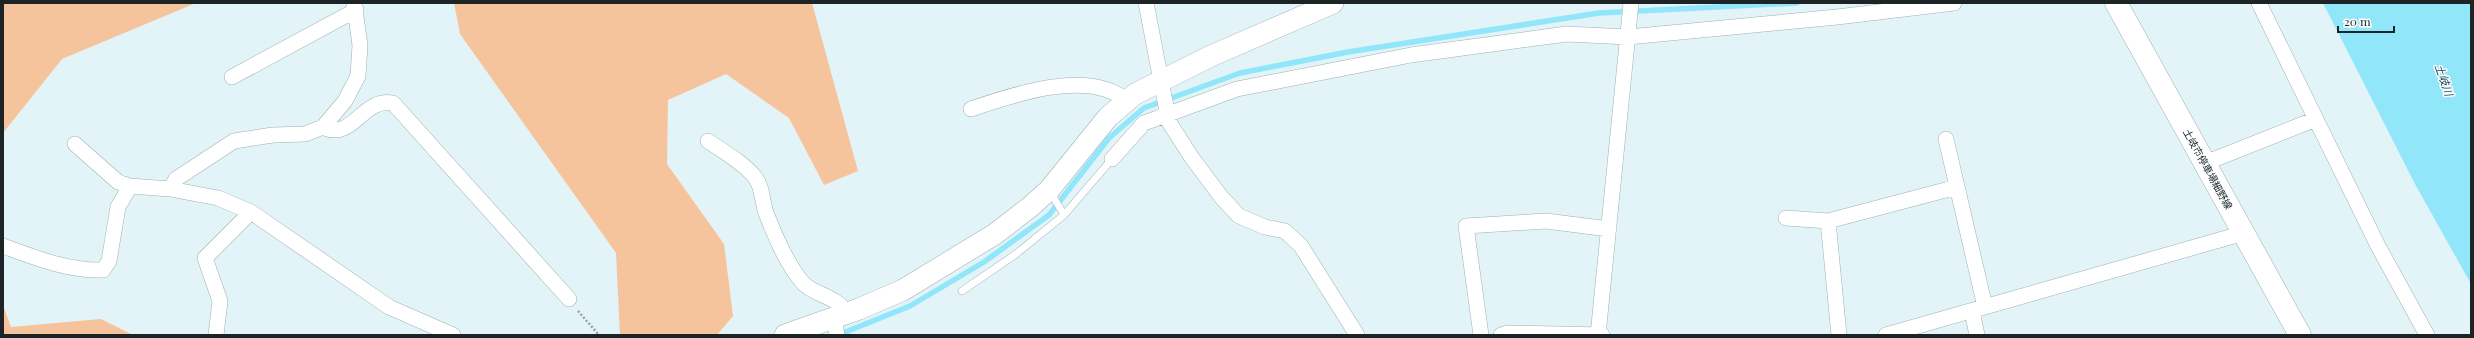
<svg xmlns="http://www.w3.org/2000/svg" width="2474" height="338" font-family="'Playfair Display','Noto Sans JP',serif">
<style>
.green{fill:#f6c49c}
.water{fill:#91e6fa}
.lines{fill:none;stroke-linecap:round;stroke-linejoin:round}
.stream{stroke:#91e6fa;stroke-width:5.5}
.lane-casing{stroke:#9fb0b4;stroke-width:8}
.street-casing{stroke:#9fb0b4;stroke-width:16}
.secondary-casing{stroke:#9fb0b4;stroke-width:22}
.primary-casing{stroke:#9fb0b4;stroke-width:23}
.path{stroke:#93a1a4;stroke-width:2.5;stroke-dasharray:2 2;stroke-linecap:butt}
.lane{stroke:#fff;stroke-width:7}
.street{stroke:#fff;stroke-width:15}
.secondary{stroke:#fff;stroke-width:21}
.primary{stroke:#fff;stroke-width:22}
.labels{text-anchor:middle;stroke-width:3;stroke-linejoin:round;paint-order:stroke}
.street-label{font-size:10px;fill:#1d2425;stroke:#fbfeff}
.water-label{font-size:11px;font-style:italic;fill:#144751;stroke:#fbfeff}
</style>
<rect width="100%" height="100%" fill="#e2f4f8"/>
<path class="green" d="M3 3H196L62 59 3 133Z
M454 3H812L858 171 824 185 789 118 726 74 668 100 667 164 724 244 733 316 717 335H620L616 253 460 34Z
M3 305 11 327 101 319 133 335H3Z"/>
<path class="water" d="M2323 3H2471V284L2415 184Z"/>
<g class="lines">
<path class="stream" d="M838 335 910 306 984 262 1049 215 1109 138 1144 108 1240 73 1348 52 1599 13 1797 3"/>
<g class="lane-casing">
<path id="lane" d="M1050 191 1064 215
M962 291 1016 254 1064 215 1112 159"/>
</g>
<g class="street-casing">
<path id="street" d="M354 3 360 45 358 76 345 101 323 127 305 134 273 135 234 141 176 179 170 189 218 198 251 212 389 307 453 335
M1146 3 1169 122 1192 158 1222 198 1239 216 1265 227 1285 231 1301 246 1357 335
M2259 3 2378 246 2427 335
M232 77 356 10
M971 109C1012 95 1089 68 1127 101
M323 127C353 142 362 97 393 103L569 299
M1946 139 1985 307
M708 141C724 152 742 162 754 176 763 186 762 202 766 213 775 236 787 265 803 283 815 296 834 294 847 313
M75 144 118 182 130 186 170 189
M1112 159 1144 123 1237 89 1411 55 1567 34 1628 37 1837 17 1954 3
M2205 163 2316 119
M1786 218 1828 221 1957 187
M1828 221 1839 335
M3 246C36 258 68 271 103 270L109 261 118 207 130 186
M1972 311 1977 335
M834 318 837 335
M216 335 220 301 205 258 251 212
M1481 335 1466 226 1546 221 1609 229
M1501 335 1507 333 1602 335
M1598 335 1631 3
M1886 335 2244 233"/>
</g>
<g class="secondary-casing">
<path id="secondary" d="M785 335 859 309 903 290 995 234 1030 207 1049 190 1108 117 1135 94 1211 56 1333 3"/>
</g>
<g class="primary-casing">
<path id="primary" d="M2116 3 2300 335"/>
</g>
<path class="path" d="M578 311 599 335"/>
<use href="#lane" class="lane"/>
<use href="#street" class="street"/>
<use href="#secondary" class="secondary"/>
<use href="#primary" class="primary"/>
</g>
<g class="labels">
<g class="street-label">
<text transform="translate(2208 169) rotate(61)" y="4">土岐市停車場細野線</text>
</g>
<g class="water-label">
<text transform="translate(2444 80) rotate(71)" y="4">土岐川</text>
</g>
</g>
<rect width="2474" height="338" fill="none" stroke="#1d2425" stroke-width="8"/>
<path d="M2338 26v6h56v-6" fill="none" stroke="#1d2425" stroke-width="2"/>
<text x="2344" y="26" font-size="12" fill="#1d2425" stroke="#fbfeff" stroke-width="3" paint-order="stroke">20 m</text>
</svg>
